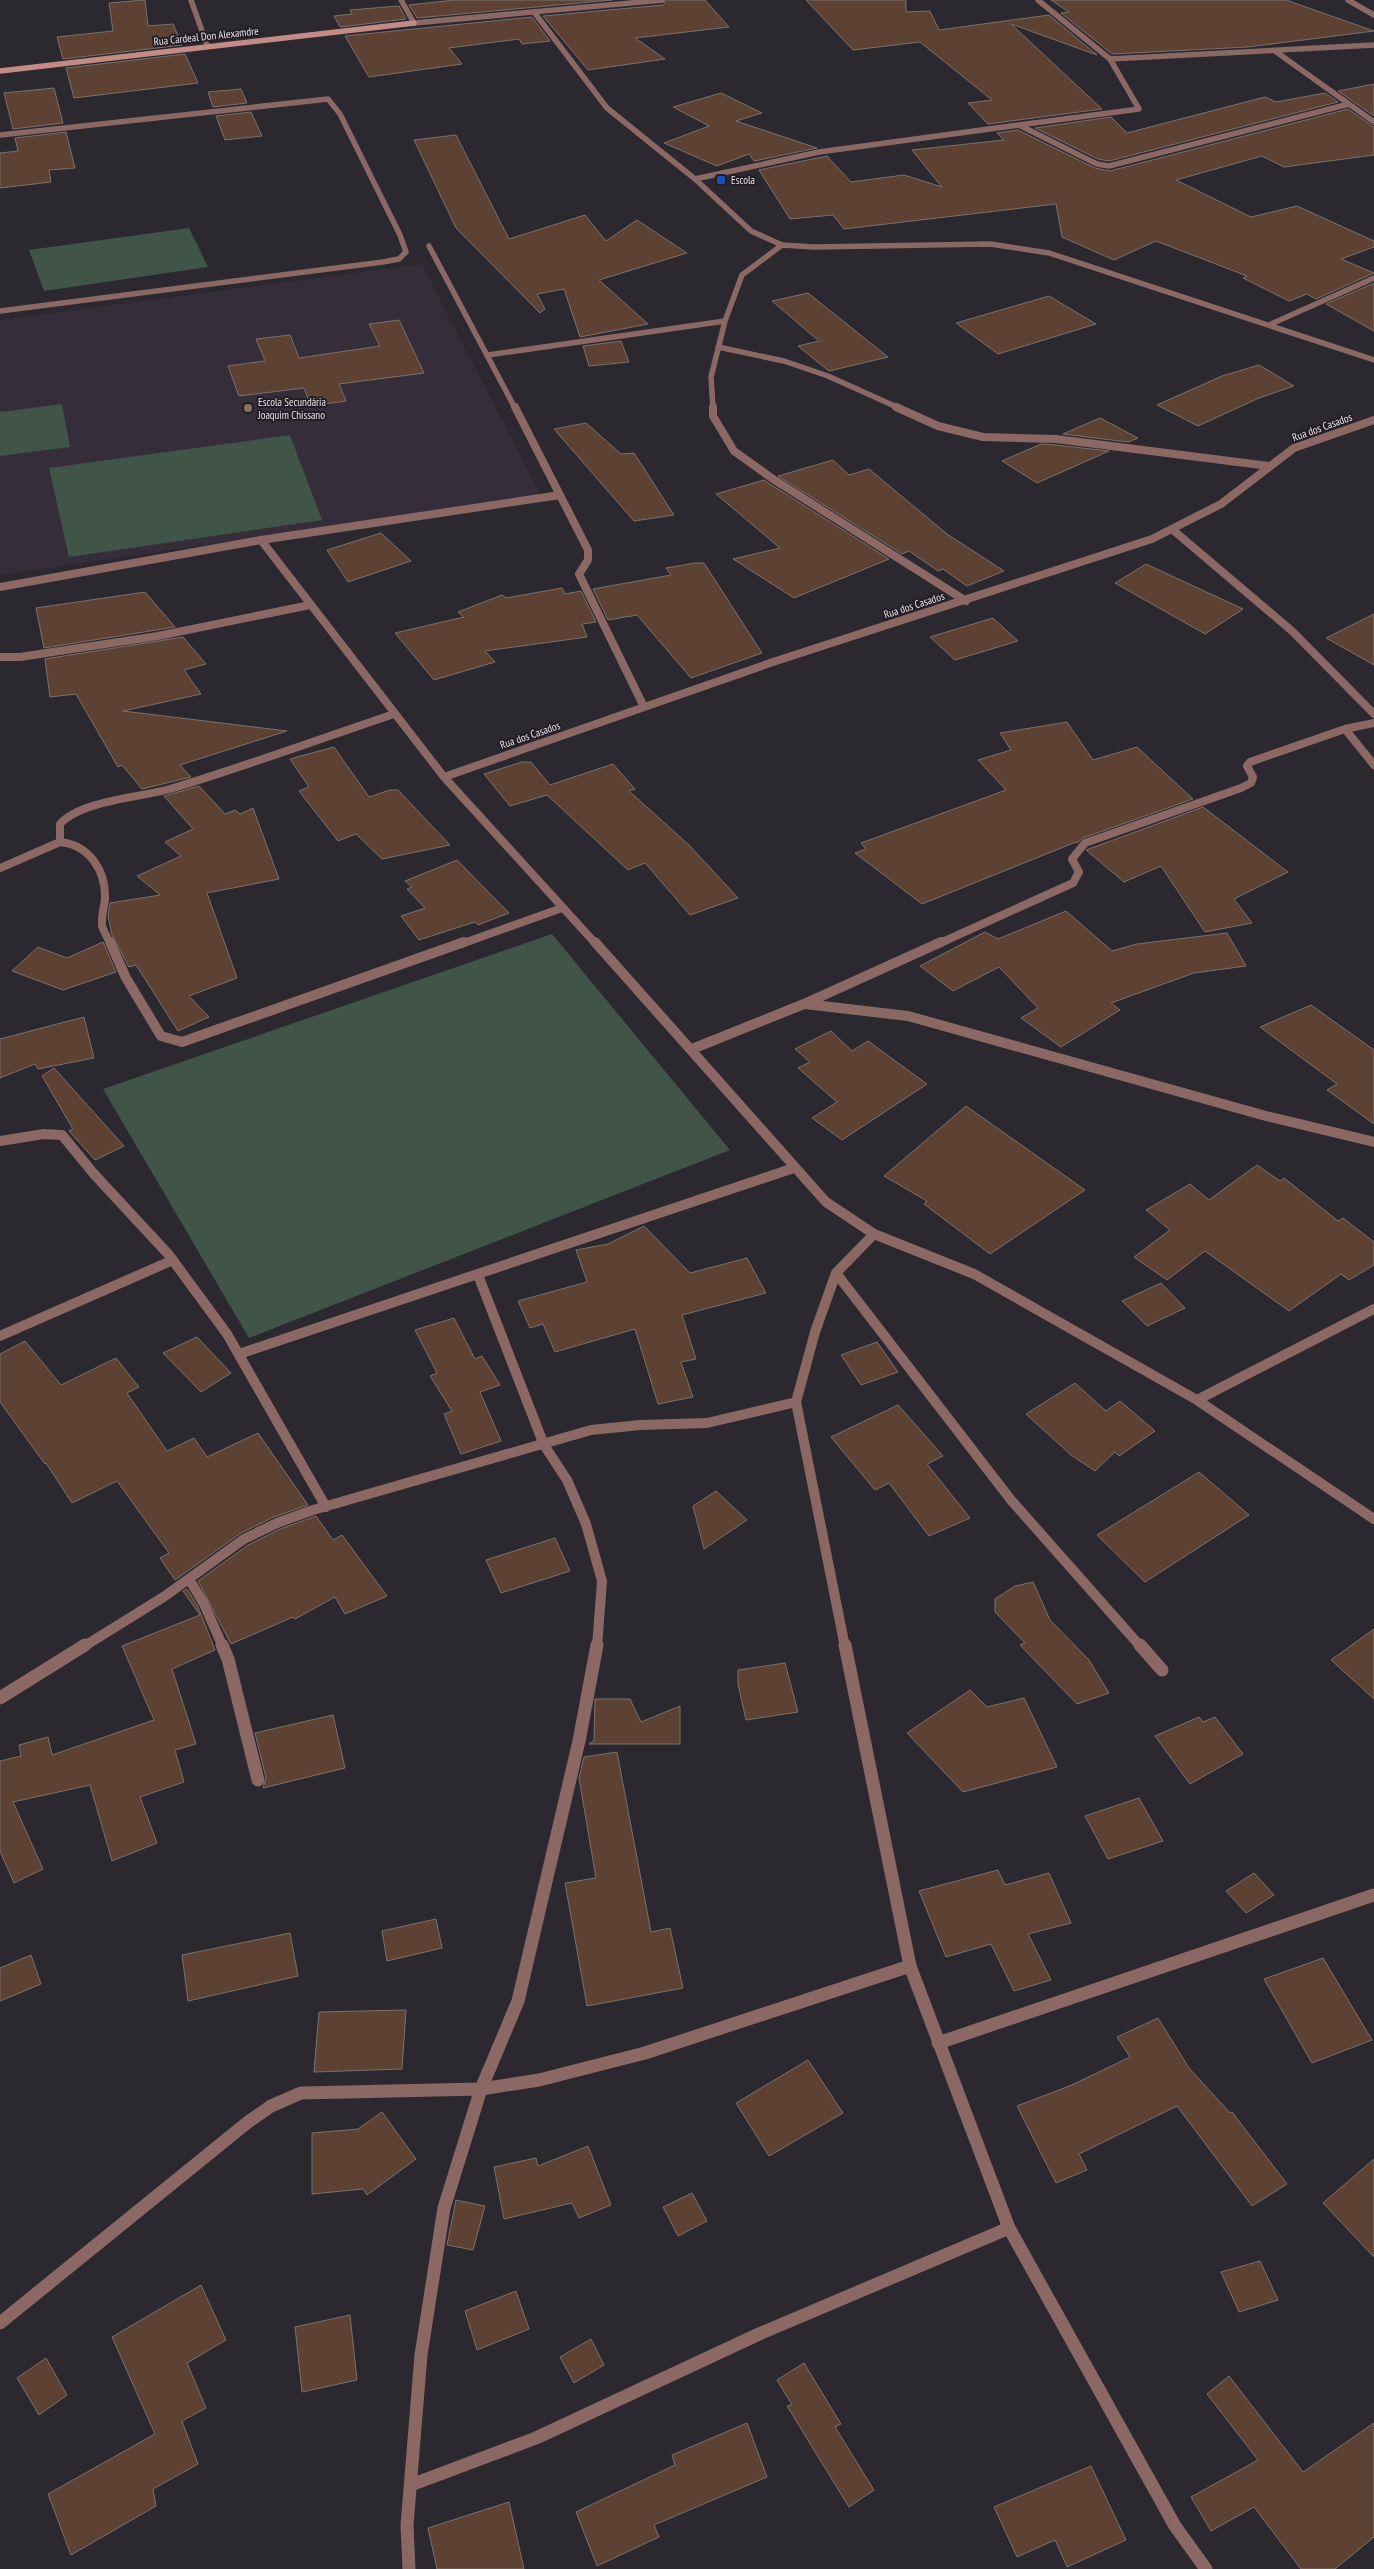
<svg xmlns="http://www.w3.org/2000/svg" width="1374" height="2569" font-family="'PT Sans Narrow',sans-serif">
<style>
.built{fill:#362d3a}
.green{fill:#405448}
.building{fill:#5d4234;stroke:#7b716c}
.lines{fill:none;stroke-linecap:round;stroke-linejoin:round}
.service{stroke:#8c6865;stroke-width:5.5}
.minor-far3{stroke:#8c6865;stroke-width:5.5}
.minor-far2{stroke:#8c6865;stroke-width:8}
.minor-far1{stroke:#8c6865;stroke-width:10}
.minor{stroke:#8c6865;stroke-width:13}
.tertiary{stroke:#8c6865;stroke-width:5.5}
.secondary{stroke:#c38a86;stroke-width:5.5}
.transit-dot{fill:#1a4fb4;stroke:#231e25;stroke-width:2}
.education-dot{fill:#8d6e63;stroke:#231e25;stroke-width:2}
.labels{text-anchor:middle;stroke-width:4;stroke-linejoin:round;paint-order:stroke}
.far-street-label{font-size:11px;fill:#e4e1e5;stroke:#231e25}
.far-poi-label{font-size:11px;fill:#e4e1e5;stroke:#231e25;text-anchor:start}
</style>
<rect width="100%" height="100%" fill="#2c282f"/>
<path class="built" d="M422 264 541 496 0 575V320Z"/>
<path class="green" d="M189 228 208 267 44 291 29 250Z
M62 404 70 447 0 456V412Z
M290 435 322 520 69 557 49 468Z
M552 934 730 1150 249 1338 103 1089Z"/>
<path class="building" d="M145 0 148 26 173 24 182 45 63 59 57 37 113 31 109 3Z
M455 0H612L417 18 409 5Z
M668 0H705L729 27 635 38 665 59 588 70 543 16 663 5Z
M806 0H906V12L930 11 939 30 1049 15 1097 55 1011 24 1102 109 988 124 968 103 992 100 920 42 853 50Z
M1051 0H1286L1374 31 1248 47 1112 54 1061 13 1069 12Z
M399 6 406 19 340 27 334 16 352 14 350 10Z
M532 17 550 41 522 44 519 39 449 48 462 64 369 77 345 36Z
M185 54 198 83 74 98 66 68Z
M1374 84V116L1338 91Z
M54 88 63 123 13 129 4 93Z
M241 89 247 103 213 107 208 92Z
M721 93 762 113 736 121 817 148 754 161 749 154 717 166 664 143 709 126 673 107Z
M1325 93 1338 102 1109 161 1098 159 1035 128 1111 117 1127 133 1265 97 1276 102Z
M1348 109 1374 127V155L1284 167 1262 156 1176 180 1251 217 1297 206 1374 241V247L1341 259 1374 273 1316 299 1307 294 1289 301 1243 278 1247 276 1156 241 1114 260 1062 237 1056 204 844 229 833 215 790 219 759 170 827 156 851 182 904 175 942 187 912 150 1004 140 997 133 1018 130 1095 168 1110 171Z
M251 112 262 136 225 140 216 116Z
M66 132 75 168 49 170 51 182 0 188V153L18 151 15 138Z
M456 135 509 239 585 215 606 241 637 220 687 253 599 280 648 324 580 337 564 289 537 294 545 309 540 313 456 228 414 140Z
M1374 283V331L1326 304Z
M808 293 888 357 829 371 798 346 819 341 772 301Z
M1049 296 1096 324 998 354 956 323Z
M399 320 424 373 339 384 346 401 311 406 304 388 239 396 228 366 265 361 256 339 290 335 299 358 380 346 369 324Z
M621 341 629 362 589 366 583 346Z
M1259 365 1294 386 1259 398 1198 426 1157 405 1222 376Z
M1100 418 1138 438 1128 442 1063 434Z
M586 423 621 454 634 453 674 515 634 521 554 429Z
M1041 444 1056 445 1109 451 1037 483 1002 461Z
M833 460 849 475 869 469 947 534 1004 571 967 586 943 569 938 571 909 551 902 554 778 476Z
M764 480 770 484 889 559 794 598 733 559 780 548 716 494Z
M381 533 411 561 348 582 327 550Z
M695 563H704L762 653 691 678 637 615 608 620 593 589 671 575 666 568Z
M1146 564 1243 609 1205 634 1115 583Z
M562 588 565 594 581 591 596 622 582 624 587 637 485 651 495 662 434 680 395 633 464 617 458 612 502 595 506 598Z
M145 592 175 627 44 648 36 608Z
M1374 614V665L1326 638Z
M993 618 1018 641 955 660 930 637Z
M183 637 206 664 184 670 201 694 123 711 287 731 180 765 191 777 142 789 122 765 118 767 76 694 50 697 45 659Z
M1067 722 1093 760 1137 747 1193 799 1083 838 1077 843 1076 842 922 904 855 853 866 849 861 843 1006 790 978 760 1011 750 1000 733Z
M334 747 369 797 390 790H398L450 845 382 859 356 834 338 841 299 791 309 787 290 759Z
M522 762H531L550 785 613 764 635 789 629 791 689 845 738 898 690 915 645 863 628 870 547 795 510 806 484 774Z
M199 786 225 814 235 810 240 814 253 808 279 879 207 893 237 978 189 996 209 1017 178 1031 136 965 129 967 112 935 108 916 110 903 160 895 137 876 181 856 165 842 193 829 164 796Z
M1203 807 1288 872 1234 899 1252 923 1205 932 1161 866 1124 882 1086 850Z
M457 860 509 913 478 925 475 922 419 940 401 916 425 908 407 889 412 887 405 881Z
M1066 911 1112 951 1137 944 1227 933 1246 966 1194 973 1111 1003 1120 1010 1061 1047 1021 1018 1038 1008 999 967 953 991 920 966 985 932 998 939Z
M103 942 116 972 63 990 12 971 38 947 67 958Z
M1311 1005 1374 1050V1124L1327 1090 1337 1084 1260 1027Z
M84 1017 94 1058 38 1069 35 1064 0 1078V1039Z
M831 1031 852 1051 868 1041 927 1084 842 1140 812 1118 837 1102 798 1068 810 1062 795 1049Z
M54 1068 124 1146 95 1160 69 1131 73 1129 42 1076Z
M966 1106 1085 1190 990 1254 924 1204 927 1201 884 1176Z
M1257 1165 1280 1181 1284 1178 1338 1221 1343 1218 1374 1242V1265L1349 1280 1341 1274 1289 1311 1205 1251 1167 1280 1134 1257 1170 1230 1146 1210 1190 1184 1209 1200Z
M644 1226 690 1273 747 1258 766 1293 682 1315 696 1359 681 1362 693 1397 658 1404 635 1329 555 1352 543 1324 530 1328 518 1301 587 1282 576 1250 608 1244Z
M1161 1283 1185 1308 1147 1326 1122 1301Z
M454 1318 475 1359 482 1356 500 1385 480 1392 501 1441 461 1454 444 1414 452 1411 430 1376 437 1373 415 1330Z
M197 1337 231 1373 201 1392 163 1353Z
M25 1341 61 1385 116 1358 139 1387 127 1393 167 1451 194 1438 207 1457 258 1433 308 1505 274 1517 241 1533 175 1580 160 1558 169 1553 117 1481 72 1503 46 1463 45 1464 0 1402V1354Z
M877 1342 898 1372 861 1385 841 1355Z
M1075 1383 1106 1411 1120 1401 1155 1431 1119 1456 1115 1452 1095 1471 1071 1455 1026 1414Z
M898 1405 943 1456 927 1464 970 1518 929 1536 889 1483 875 1490 831 1437Z
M1199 1472 1249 1515 1145 1582 1097 1535Z
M716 1491 747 1520 704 1549 693 1506Z
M316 1516 333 1540 342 1535 387 1596 345 1614 335 1597 295 1619 293 1617 231 1644 198 1581 248 1545 280 1529Z
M555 1538 570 1571 501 1593 486 1560Z
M1033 1582 1050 1620 1089 1660 1109 1693 1077 1704 1020 1645 1025 1643 995 1612V1599L1015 1586Z
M187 1589 198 1607 215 1650 172 1669 196 1744 175 1750 184 1782 140 1797 157 1843 112 1861 90 1785 13 1802 43 1869 14 1883 0 1851V1761L21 1756 19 1745 48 1737 52 1755 154 1720 122 1646 200 1615 183 1591Z
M1374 1629V1699L1331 1660Z
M785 1663 798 1712 746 1720 738 1684V1670Z
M970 1690 987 1707 1024 1698 1057 1767 963 1792 907 1733Z
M595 1699H630L641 1722 680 1706V1744H589L594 1741Z
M333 1715 345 1768 263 1788 266 1778 255 1733Z
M1199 1717 1203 1722 1215 1717 1243 1754 1190 1784 1155 1736Z
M617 1752 651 1932 670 1928 683 1988 587 2006 565 1883 596 1878 579 1778 584 1757Z
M1139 1798 1163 1841 1108 1859 1085 1816Z
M998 1870 1005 1885 1049 1873 1071 1923 1028 1934 1051 1980 1014 1991 991 1944 946 1957 919 1891Z
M1254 1873 1274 1895 1246 1913 1226 1891Z
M436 1919 442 1948 387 1961 382 1931Z
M290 1933 298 1976 188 2001 182 1955Z
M31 1955 41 1984 0 2001V1968Z
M1323 1958 1372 2040 1312 2063 1264 1979Z
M406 2010 402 2069 314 2072 319 2012Z
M1158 2018 1189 2068 1230 2113 1232 2112 1287 2184 1252 2206 1177 2106 1079 2154 1087 2170 1056 2183 1017 2106 1072 2085 1130 2057 1117 2037Z
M808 2060 843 2113 769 2156 736 2103Z
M382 2112 416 2159 367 2195 363 2189 312 2194V2133L358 2129Z
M588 2146 611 2205 579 2218 572 2203 504 2219 494 2167 536 2158 538 2166Z
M1374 2159V2257L1323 2203Z
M692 2193 707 2221 678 2236 663 2207Z
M456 2200 485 2206 473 2250 447 2245Z
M1260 2261 1278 2300 1239 2312 1221 2272Z
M201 2285 226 2340 187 2363 206 2408 182 2421 198 2464 153 2489 156 2506 71 2555 48 2494 155 2434 112 2337Z
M516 2291 529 2329 477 2350 465 2311Z
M350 2315 357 2380 302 2392 295 2327Z
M591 2339 604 2365 574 2383 560 2357Z
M46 2358 67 2395 39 2415 17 2378Z
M804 2363 841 2424 835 2427 874 2490 849 2507 787 2406 792 2405 777 2380Z
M1229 2376 1303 2472 1374 2423V2537L1335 2569H1301L1254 2507 1211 2531 1191 2497 1258 2460 1207 2394Z
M747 2423 767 2477 654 2525 659 2537 597 2566 576 2512 675 2465 672 2455Z
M1091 2466 1126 2540 1067 2567 1055 2540 1017 2557 994 2507Z
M509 2502 524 2569H437L428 2528Z"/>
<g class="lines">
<path class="service" d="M0 135 328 99 340 114 400 235 406 252 399 259 383 262 0 311"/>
<path class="minor-far3" d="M191 0 207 45
M401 0 414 23
M1038 0 1110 59 1374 45
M1348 0 1374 15
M534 12 607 108 695 179 751 231 782 245 814 247 990 244 1049 253 1374 360
M1275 51 1374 122
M1019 125 1139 109 1110 59
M695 179 819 152 1019 125 1097 164 1109 166 1349 104
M429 246 515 408
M1271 324 1374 278
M718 347 784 361 828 376 899 408
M488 355 725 321
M713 408 711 377 725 321 742 275 782 245"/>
<path class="minor-far2" d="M515 407 588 550V560L579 574 644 707
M713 407V416L734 451 773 479 966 601
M896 407 938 426 983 437 1056 439 1269 466
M1173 530 1292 631 1374 714
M261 540 444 777 596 944
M0 587 261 540 560 495
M0 657H20L158 636 310 605
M1345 729 1374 765
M444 777 773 662 1152 539 1221 504 1294 448 1374 420
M60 842V824C80 801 141 797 170 789 246 766 320 739 394 714
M0 868 60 842C89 845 106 870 105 899 104 907 101 918 102 926 104 932 108 938 110 944
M461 944 562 908
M938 944 1073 883 1079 872 1072 859 1085 843 1241 788 1251 783 1253 777 1247 766 1250 762 1345 729 1374 723"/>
<path class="minor-far1" d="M110 942 126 978 161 1036 182 1042 464 942
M595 942 826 1202 874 1234 974 1274 1197 1400 1374 1519
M805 1004 908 1016 1266 1116 1374 1142
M692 1049 804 1004 941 942
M0 1141 44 1134 62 1135 94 1174 169 1255 227 1334 326 1507
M836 1273 1011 1500 1141 1647
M478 1275 544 1445 567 1480 586 1524 602 1581 597 1647
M0 1336 173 1260
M239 1354 794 1168
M1197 1400 1374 1309
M189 1579 204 1604 223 1647
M83 1647 165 1596 244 1539 277 1523 313 1510 591 1430 640 1425 707 1423 796 1402
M845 1647 796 1402 815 1332 836 1273 874 1234"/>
<path class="minor" d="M222 1645 228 1659 258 1780
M845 1645 910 1966 1009 2228 1175 2526 1206 2569
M1140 1645 1162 1670
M0 1698 85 1645
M938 2043 1374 1895
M0 2323 248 2122 271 2106 301 2093 481 2089 539 2080 645 2053 910 1966
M411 2485 536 2438 759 2334 1009 2228
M409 2569 407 2525 421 2355 444 2208 481 2089 518 2001 579 1741 597 1645"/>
<path class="tertiary" d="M414 23 663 0"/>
<path class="secondary" d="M0 71 414 23"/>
</g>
<rect class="transit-dot" x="716" y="175" width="10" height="10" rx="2.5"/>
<circle class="education-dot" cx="248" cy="408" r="5"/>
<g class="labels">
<g class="far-street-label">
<text transform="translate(206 36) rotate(-6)" y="4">Rua Cardeal Don Alexamdre</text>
<text transform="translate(1322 427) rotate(-20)" y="4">Rua dos Casados</text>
<text transform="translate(914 605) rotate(-18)" y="4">Rua dos Casados</text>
<text transform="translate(530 735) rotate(-19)" y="4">Rua dos Casados</text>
</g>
<g class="far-poi-label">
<text x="731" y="184">Escola</text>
<text x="258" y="406">Escola Secundária<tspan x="258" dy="13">Joaquim Chissano</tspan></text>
</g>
</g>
</svg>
